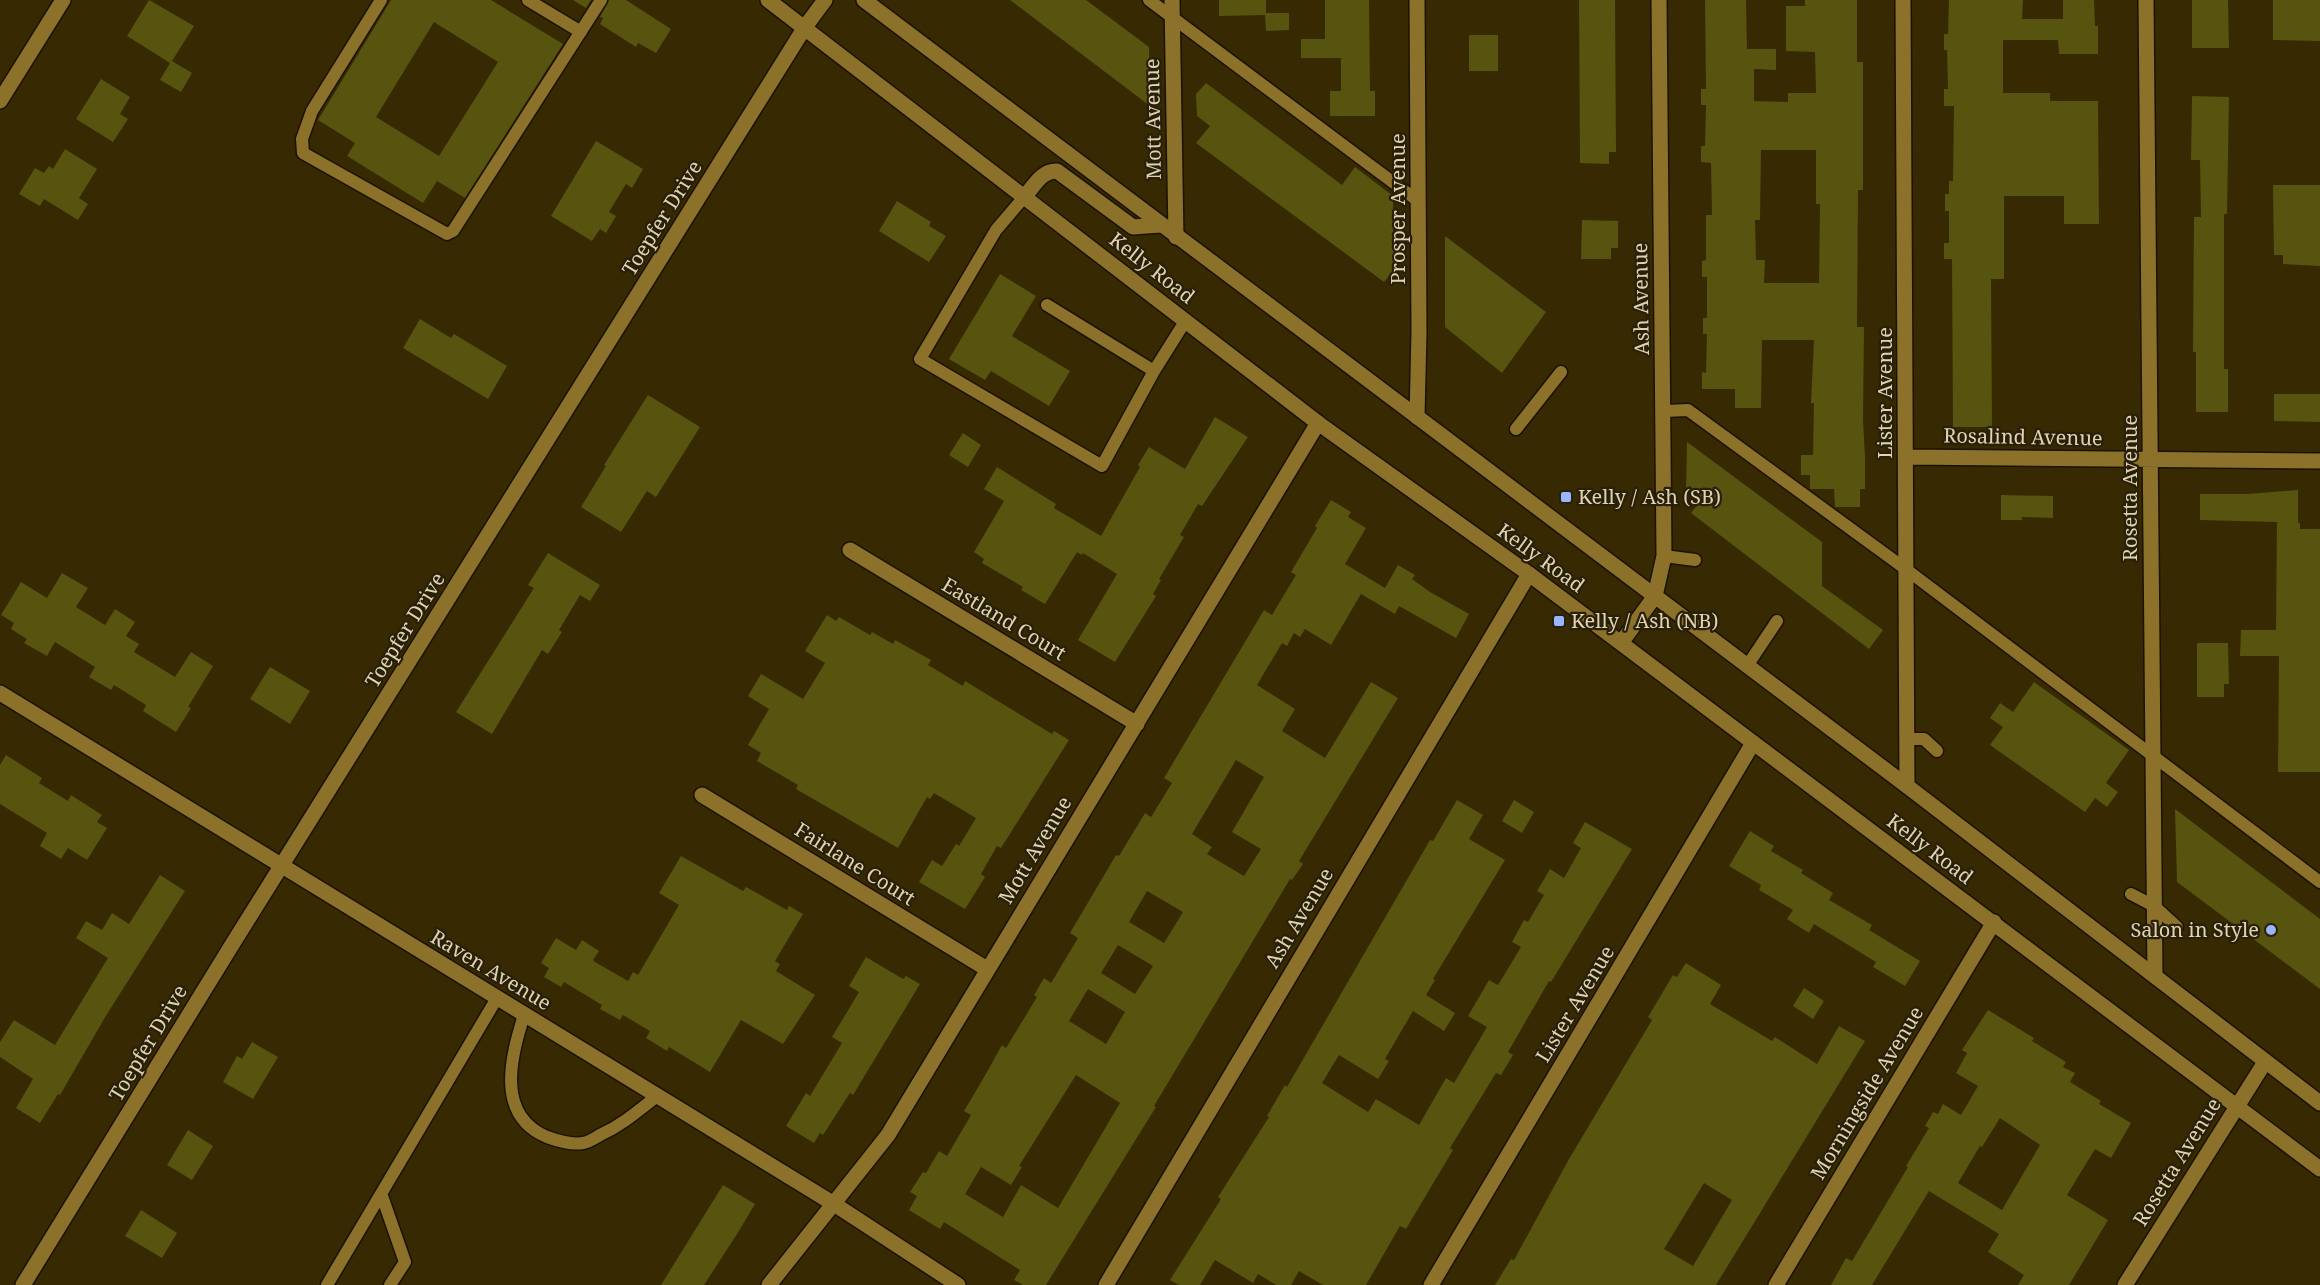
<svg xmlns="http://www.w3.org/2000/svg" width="2320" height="1285" font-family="'Noto Serif',serif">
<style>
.building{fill:#56540f;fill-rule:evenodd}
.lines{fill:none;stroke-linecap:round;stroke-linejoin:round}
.lane-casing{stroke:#1b1200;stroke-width:15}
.street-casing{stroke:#1b1200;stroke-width:18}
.secondary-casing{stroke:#1b1200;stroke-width:18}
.lane{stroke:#8c712a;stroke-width:12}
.street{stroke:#8c712a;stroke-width:15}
.secondary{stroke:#8c712a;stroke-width:15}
.poi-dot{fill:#9ab5fd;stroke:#29200a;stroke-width:2}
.labels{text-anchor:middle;stroke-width:4.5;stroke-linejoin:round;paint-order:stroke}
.street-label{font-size:20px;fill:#e0d3b1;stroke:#29200a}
.poi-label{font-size:20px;fill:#e0d3b1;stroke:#29200a;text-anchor:start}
</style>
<rect width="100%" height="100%" fill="#372902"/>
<path class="building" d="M149 0 194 26 172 61 192 73 181 92 160 80 170 63 127 36Z
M391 0H491L563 44 465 198 437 181 423 203 347 156 355 143 318 120ZM434 22 498 62 439 156 376 117Z
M573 0H591L586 8Z
M609 0H626L671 29 656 53 638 43 636 47 600 24 603 18 600 17Z
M1010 0H1086L1149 47 1150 106Z
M1219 0H1266V13H1289V30L1266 31 1265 15 1219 16Z
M1325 0H1369L1370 91H1375V116H1330V91H1341V58H1301V39H1325Z
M1579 0H1615L1616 152H1609V164L1580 163Z
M1705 0H1746L1747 49H1776V70L1754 69V101L1788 102V93H1816L1815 52 1786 51V6H1805V0H1857V62H1863V190H1858L1857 327H1864L1863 420 1865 456V489H1860V507H1835L1834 489H1810V475H1801V455H1813L1814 403H1811L1814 340H1762L1761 408H1735V389H1702V372L1706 373 1707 334H1703V318H1707V277H1702V261L1706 260V215H1712L1711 163 1701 162V146H1705L1706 105H1701V89H1706ZM1761 150H1816V204H1820L1819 283H1764L1765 260H1756L1755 220H1760Z
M1949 0H2023L2022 19H2063V0H2094L2095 26H2098V54H2059L2058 40H2003V93H2050V101H2098L2099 224H2064V196H2004V279H1991L1992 427H1953L1952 259H1944V243H1949V211H1945V194H1949V181H1953L1954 106H1944V89H1948L1947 50H1944V34H1948Z
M2192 0H2228L2229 48H2192Z
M2273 0H2320V41L2273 40Z
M1469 35H1498V71H1469Z
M101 79 130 97 120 114 128 119 113 142 76 119Z
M1206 83 1342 185 1355 167 1393 196 1394 269 1384 282 1196 143 1210 126 1197 116 1196 94Z
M2192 96 2229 97 2227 214H2224V369H2228V412H2196V352H2193L2194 217H2201L2200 160H2191Z
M596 141 643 169 632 188 626 184 609 212 616 216 606 233 600 229 592 241 551 216Z
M65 149 97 169 79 198 88 204 78 220 44 199 40 206 19 194 35 168 44 173 49 166 53 169Z
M2273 185H2320V266L2283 264V255H2274Z
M897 201 931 222 929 226 946 236 929 262 879 231Z
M1582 220 1618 221V248H1611V259H1581Z
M1445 236 1546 312 1502 373 1445 327Z
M1000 274 1036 296 1012 336 1070 371 1049 406 991 371 985 380 949 359Z
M420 319 451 338 454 334 507 366 488 399 403 348Z
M2274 394H2320V422L2274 421Z
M648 395 700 427 656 497 647 491 621 532 581 507 606 466 604 465Z
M1215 417 1248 437 1202 506 1198 504 1180 535 1184 537 1159 579 1161 580 1153 594 1156 596 1115 662 1078 640 1117 574 1083 553 1082 555 1077 552 1045 604 1021 590 1023 587 982 563 984 559 974 552 1004 501 984 489 997 467 1056 504 1054 508 1101 536 1140 467 1138 465 1149 447 1185 469Z
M963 433 981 445 968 467 949 455Z
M1687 442 1822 542V586L1883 630 1869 649 1691 513 1700 502 1686 491Z
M2298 490V523H2300V529H2320V772H2278L2279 656H2240L2241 630H2276L2277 522 2200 520V494H2247Z
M2001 495 2053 496V518L2022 517V520H2001Z
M1331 500 1351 512 1348 517 1366 528 1345 564 1385 588 1398 565 1415 575 1412 579 1430 592 1469 614 1456 638 1399 606 1395 614 1361 594 1331 645 1305 629 1300 637 1294 633 1287 646 1282 643 1257 685 1295 709 1282 731 1325 758 1371 682 1398 698 1299 861 1303 864 1292 880 1290 879 1154 1106 1156 1107 1146 1123 1046 1285H1023L1014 1280 1020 1270 944 1222 940 1229 909 1210 917 1196 910 1192 923 1172 926 1173 939 1151 947 1156 971 1115 964 1111 983 1079 1002 1045 1006 1048 1037 997 1034 995 1044 978 1051 983 1078 938 1070 933 1116 855 1119 856 1145 813 1151 817 1172 783 1164 778 1264 610 1272 615 1296 575 1291 572 1317 528 1315 526ZM1236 760 1264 777 1232 832 1261 849 1244 876 1207 854 1212 847 1192 834ZM1147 891 1183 912 1164 943 1129 922ZM1118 945 1153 966 1135 994 1101 973ZM1088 989 1125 1012 1106 1044 1069 1021ZM1076 1075 1120 1103 1058 1208 1021 1185 1003 1217 965 1194 981 1167 1011 1185 1022 1167 1019 1166Z
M548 553 600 585 590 601 580 595 559 630 562 632 548 654 542 650 492 734 456 712 534 588 528 585Z
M62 573 88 588 76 607 105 625 115 609 135 622 126 636 139 644 134 652 175 677 191 652 213 666 188 707 191 708 176 732 143 711 146 705 114 685 111 690 89 677 95 667 55 642 47 656 24 643 27 639 11 629 14 623 1 615 21 582 47 598Z
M827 615 836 621 839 617 870 635 872 632 893 644 895 640 931 660 928 665 963 686 965 681 1052 734 1054 731 1069 740 1001 848 997 846 981 874 985 877 965 909 919 882 932 860 942 866 956 844 959 846 976 818 934 793 930 799 927 797 898 848 796 789 798 785 757 761 761 753 748 745 769 709 748 696 761 674 803 699 825 663 805 651Z
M2197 643H2228L2229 684H2224V697H2197Z
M270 667 310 691 290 724 250 699Z
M2034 682 2129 750 2106 783 2118 792 2107 807 2095 798 2085 812 1990 745 2003 727 1990 718 2000 703 2013 712Z
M6 755 42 778 39 783 68 801 71 795 102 815 97 822 107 828 87 860 68 848 61 859 40 846 47 833 0 804V765Z
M1457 800 1483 815 1469 839 1505 860 1433 979 1435 980 1426 995 1455 1013 1444 1031 1413 1011 1385 1059 1389 1061 1378 1079 1339 1055 1322 1083 1368 1112 1376 1099 1419 1125 1446 1078 1454 1083 1487 1027 1468 1016 1489 980 1498 985 1521 947 1512 942 1524 920 1528 922 1544 895 1537 891 1550 869 1564 878 1581 848 1573 843 1585 822 1632 849 1551 982 1549 981 1508 1052 1513 1055 1501 1075 1496 1073 1450 1148 1453 1150 1406 1229 1400 1226 1366 1285H1323L1299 1271 1291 1285H1276L1258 1274 1253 1283 1215 1260 1200 1285H1179L1170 1280 1221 1199 1218 1197 1269 1117 1267 1116 1285 1085 1287 1087 1430 840 1433 841Z
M1514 800 1534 812 1522 833 1502 821Z
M2175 809 2320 919V989L2177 882Z
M1750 831 1774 846 1771 851 1803 870 1801 873 1833 893 1829 900 1872 925 1869 930 1920 961 1905 986 1873 967 1876 962 1814 924 1809 933 1787 919 1793 910 1759 890 1761 885 1729 866Z
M681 856 743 891 746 887 787 910 789 906 803 914 775 961 780 964 776 971 815 995 783 1044 741 1020 710 1072 669 1047 667 1051 646 1038 650 1031 623 1015 620 1020 600 1009 602 1005 564 982 561 987 544 977 549 968 541 963 556 938 576 950 582 940 599 951 593 960 595 962 628 981 633 972 638 975 679 905 659 893Z
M160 875 185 891 107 1014 60 1095 58 1094 40 1123 16 1108 33 1079 0 1057V1042L14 1020 55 1045 108 958 76 938 86 921 102 930 112 913 129 924Z
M866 957 903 979 906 976 920 984 853 1095 850 1093 823 1135 820 1133 814 1143 786 1126 806 1093 810 1096 842 1043 832 1037 859 992 849 986Z
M1686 963 1721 985 1710 1004 1772 1041 1775 1037 1817 1064 1839 1026 1865 1041 1716 1285H1495L1511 1259 1514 1260 1569 1159 1652 1020 1648 1017 1673 975 1677 977ZM1704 1183 1732 1200 1693 1266 1664 1249Z
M1804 988 1824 1001 1813 1019 1793 1006Z
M1988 1010 2034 1038 2032 1041 2066 1062 2063 1067 2075 1073 2070 1082 2101 1101 2099 1104 2131 1123 2111 1158 2095 1149 2067 1195 2108 1220 2069 1285H2018L2024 1275 1988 1252 1999 1234 1929 1191 1872 1285H1831L1846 1258 1852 1261 1908 1167 1906 1166 1929 1128 1925 1126 1933 1112 1938 1114 1943 1104 1961 1115 1978 1086 1956 1073 1967 1053 1962 1050ZM2000 1118 2040 1145 2002 1210 1958 1183 1980 1146 1982 1147Z
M252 1042 278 1057 253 1099 223 1082 237 1056 242 1059Z
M188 1130 213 1146 192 1180 167 1165Z
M723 1185 755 1204 737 1234 704 1285H661Z
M141 1210 177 1233 162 1258 125 1236Z"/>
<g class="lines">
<g class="lane-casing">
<path id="lane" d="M381 0 312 111 302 139 303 153 447 234 453 231 601 0
M528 0 581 32
M1149 0 1418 201
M1025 196 996 230 920 359 1102 466 1154 371 1186 320
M1047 305 1154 371
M1664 411 1688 410 1907 570 2320 882
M1516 429 1561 372
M1664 556 1695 560
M1747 666 1777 621
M1907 739H1924L1937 751
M2131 894 2154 906 2177 927
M524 1015C511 1057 495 1115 547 1137 558 1141 571 1145 583 1143 589 1142 595 1138 600 1135 622 1125 638 1111 657 1096
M382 1196 405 1262 390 1285
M327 1285 497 998"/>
</g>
<g class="street-casing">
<path id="street" d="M1172 0 1176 237
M1417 0 1419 332 1417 417
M1903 0 1907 786
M2146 0 2155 976
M0 101 63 0
M1906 457 2320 461
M850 550 1137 724
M1655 596 1664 556 1659 0
M0 693 834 1204 958 1285
M702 795 987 969
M769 1285 888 1135 1318 423
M1106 1285 1529 574
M1431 1285 1753 743
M1776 1285 1994 922
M2125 1285 2265 1062"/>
</g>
<g class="secondary-casing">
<path id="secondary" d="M768 0 1318 423 1529 574 2320 1169
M864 0 1907 786 2320 1103
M1025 196C1034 186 1042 170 1057 171L1133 227 1160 225
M1621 643 1655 596
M23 1285 230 948 805 27 825 0"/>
</g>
<use href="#lane" class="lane"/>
<use href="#street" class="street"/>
<use href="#secondary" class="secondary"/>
</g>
<g class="poi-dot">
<rect x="1560" y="491" width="12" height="12" rx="3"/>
<rect x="1553" y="615" width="12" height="12" rx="3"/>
<circle cx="2271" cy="930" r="6"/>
</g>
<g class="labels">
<g class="street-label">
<text transform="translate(1153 119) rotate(-91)" y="7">Mott Avenue</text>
<text transform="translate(1398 209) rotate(-90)" y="7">Prosper Avenue</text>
<text transform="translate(662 218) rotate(-58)" y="7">Toepfer Drive</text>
<text transform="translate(1152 268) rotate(38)" y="7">Kelly Road</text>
<text transform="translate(1641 299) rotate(-91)" y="7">Ash Avenue</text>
<text transform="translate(1885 393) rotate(-90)" y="7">Lister Avenue</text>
<text transform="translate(2023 437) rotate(1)" y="7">Rosalind Avenue</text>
<text transform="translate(2130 488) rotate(-90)" y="7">Rosetta Avenue</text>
<text transform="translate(1541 558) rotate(36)" y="7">Kelly Road</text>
<text transform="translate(1004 619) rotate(31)" y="7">Eastland Court</text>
<text transform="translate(405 630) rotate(-58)" y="7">Toepfer Drive</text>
<text transform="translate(1930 849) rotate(37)" y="7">Kelly Road</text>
<text transform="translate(1035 850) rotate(-59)" y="7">Mott Avenue</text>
<text transform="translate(855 864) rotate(32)" y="7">Fairlane Court</text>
<text transform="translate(1299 918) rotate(-59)" y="7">Ash Avenue</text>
<text transform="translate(491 970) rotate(31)" y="7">Raven Avenue</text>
<text transform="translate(1575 1004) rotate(-59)" y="7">Lister Avenue</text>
<text transform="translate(148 1043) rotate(-59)" y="7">Toepfer Drive</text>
<text transform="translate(1867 1093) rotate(-59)" y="7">Morningside Avenue</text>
<text transform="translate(2177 1162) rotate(-58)" y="7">Rosetta Avenue</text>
</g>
<g class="poi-label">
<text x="1578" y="504">Kelly / Ash (SB)</text>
<text x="1571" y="628">Kelly / Ash (NB)</text>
<text x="2259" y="937" text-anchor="end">Salon in Style</text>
</g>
</g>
</svg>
